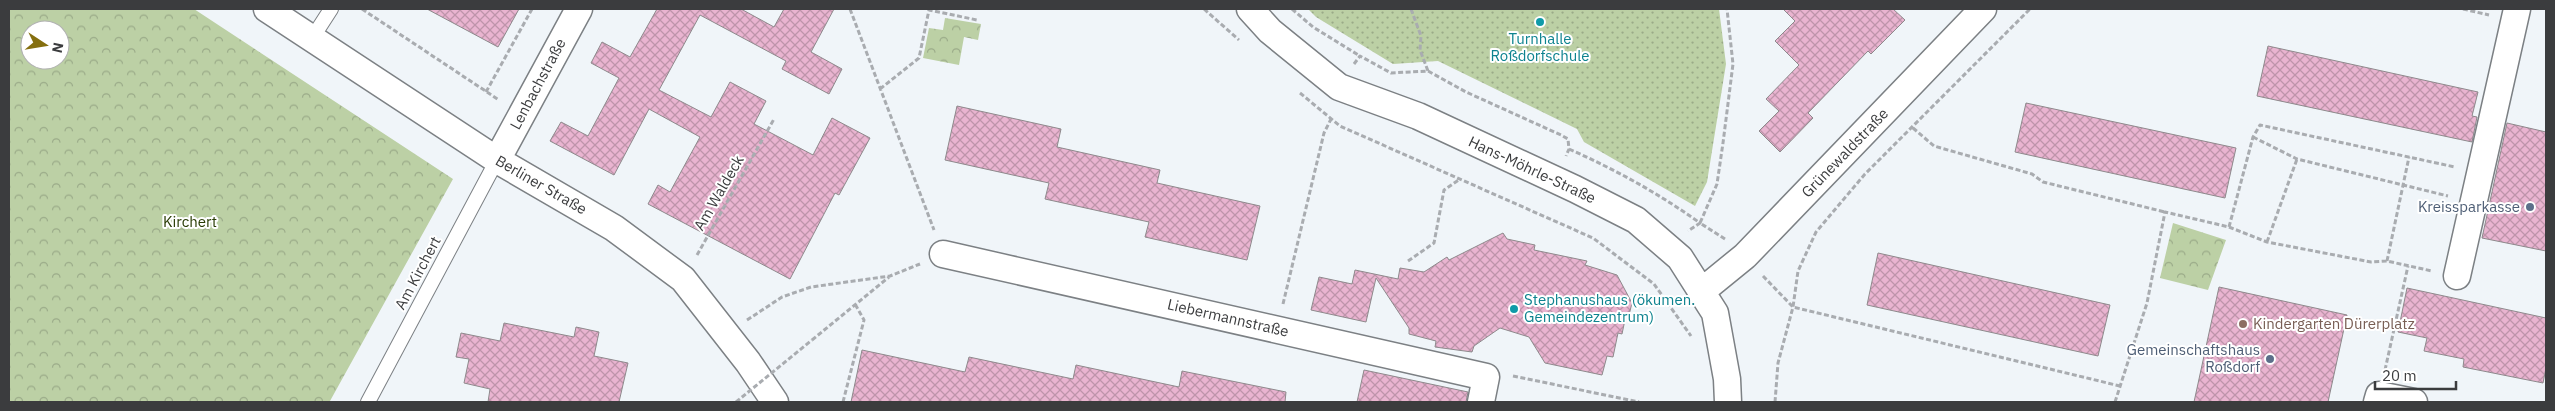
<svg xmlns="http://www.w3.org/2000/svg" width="2555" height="411" font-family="'IBM Plex Sans',sans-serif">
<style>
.grass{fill:url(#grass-dots)}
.forest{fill:url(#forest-crowns);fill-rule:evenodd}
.building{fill:url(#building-cross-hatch);stroke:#8e898c}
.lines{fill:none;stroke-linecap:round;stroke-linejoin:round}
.service-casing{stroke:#7c8084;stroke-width:16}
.minor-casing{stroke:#7c8084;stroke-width:29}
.path{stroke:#a9acb0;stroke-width:3;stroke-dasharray:5 2.5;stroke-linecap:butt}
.service{stroke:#fff;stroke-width:14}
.minor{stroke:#fff;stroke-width:26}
.path-bridge{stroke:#a9acb0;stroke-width:3;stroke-dasharray:5 2.5;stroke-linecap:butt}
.culture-dot{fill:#0f9aa8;stroke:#fff;stroke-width:2}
.service-dot{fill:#5c6f8a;stroke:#fff;stroke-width:2}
.education-dot{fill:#8d6e63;stroke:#fff;stroke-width:2}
.labels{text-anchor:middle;stroke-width:4;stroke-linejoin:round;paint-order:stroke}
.culture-label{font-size:15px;fill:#0d838f;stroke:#fff}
.street-label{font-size:15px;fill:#3b3c3e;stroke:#fff}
.service-label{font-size:15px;fill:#4e5e75;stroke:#fff;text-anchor:end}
.park-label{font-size:15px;fill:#283b03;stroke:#fff}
.education-label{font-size:15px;fill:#785e54;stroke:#fff;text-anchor:start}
</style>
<defs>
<pattern id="grass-dots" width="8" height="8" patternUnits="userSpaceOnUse" patternTransform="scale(1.25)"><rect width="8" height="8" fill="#bcd0a5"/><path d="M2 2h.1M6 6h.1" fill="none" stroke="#9aaa88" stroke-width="1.8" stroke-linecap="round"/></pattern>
<pattern id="forest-crowns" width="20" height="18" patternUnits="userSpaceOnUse" patternTransform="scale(1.25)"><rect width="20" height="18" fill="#bcd0a5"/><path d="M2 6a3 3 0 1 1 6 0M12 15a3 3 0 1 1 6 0" fill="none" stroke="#9aaa88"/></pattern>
<pattern id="building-cross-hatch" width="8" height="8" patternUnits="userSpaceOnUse" patternTransform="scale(1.25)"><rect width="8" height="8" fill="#e9b4d0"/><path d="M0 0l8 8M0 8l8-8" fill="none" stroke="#be94aa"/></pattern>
</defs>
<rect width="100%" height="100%" fill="#f0f5f9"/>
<path class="grass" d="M1308 9H1719L1726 64 1707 182 1695 206 1584 142 1577 129 1438 61 1393 64 1316 17Z"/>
<path class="forest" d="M9 9H194L453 179 330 401 9 402ZM30 30H60V60H30Z
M945 18 981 24 978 40 964 37 959 65 923 58 929 28 943 30Z
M2173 223 2226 240 2208 290 2160 278Z"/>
<path class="building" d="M427 9H519L498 47Z
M657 9H741L774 27 784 9H834L811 52 842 69 829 94 782 69 786 61 700 15 659 90 711 117 730 82 766 101 754 124 813 155 832 118 870 138 839 195 835 193 790 279 648 204 658 185 670 192 700 137 649 109 614 175 550 141 561 122 588 136 619 78 591 63 602 42 630 57Z
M1783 9H1893L1905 20 1871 54 1868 51 1808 113 1813 118 1780 152 1759 131 1779 111 1766 99 1799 65 1775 41 1795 21Z
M2268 46 2478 92 2472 116 2477 117 2472 142 2257 96Z
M2026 103 2236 148 2225 198 2015 152Z
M957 106 1061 129 1057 147 1160 170 1157 183 1260 206 1247 260 1145 237 1149 222 1045 199 1049 183 945 160Z
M2507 123 2546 132V251L2482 238Z
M1503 233 1507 239 1535 245 1534 250 1587 261 1585 265 1617 275 1632 303 1629 315H1626L1622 334 1618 333 1613 357 1607 356 1602 375 1545 363 1529 337 1500 328 1474 346 1472 352 1435 347 1436 341 1409 334V328L1376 278 1366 322 1311 310 1319 277 1352 284 1355 270 1398 279 1400 268 1424 272 1447 257 1449 260Z
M1878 253 2110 305 2098 356 1867 305Z
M2219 287 2347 315 2328 402H2194Z
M2407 288 2546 318V368L2543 383 2463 367 2464 359 2424 351 2427 338 2398 332Z
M504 323 574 337 576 327 599 332 594 356 628 363 619 402H488L490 389 464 383 469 359 456 357 461 333 500 341Z
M862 350 965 372 969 357 1073 379 1076 365 1179 387 1182 371 1286 392 1285 402H851Z
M1364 370 1468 392 1466 402H1357Z"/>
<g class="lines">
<g class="service-casing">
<path id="service" d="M311 40 331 9
M368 402 497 160"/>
</g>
<g class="minor-casing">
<path id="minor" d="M267 9 497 160 614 228 683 279 748 362 775 402
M1250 9 1270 31 1339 87 1418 116 1575 189 1636 220 1680 258 1715 313 1727 379 1728 402
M497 160 579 9
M943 254 1486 377 1481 402
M2457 276 2517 9
M1702 291 1745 256 1983 9
M2377 402 2379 395 2414 402"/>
</g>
<path class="path" d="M362 9 499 100
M850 9 934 230
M1204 9 1239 40
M1292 9 1313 27 1360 56
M1411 9 1421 36 1420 50 1428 71
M2463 9 2489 15
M1354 64 1360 56 1391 73 1428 71 1466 92 1561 135 1568 139 1569 149 1566 156
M880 89 919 58 929 10 977 20
M486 92 532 9
M1300 93 1340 126 1593 238 1654 284 1691 336
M1913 128 1934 146 2032 174 2043 182 2165 212
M2253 137 2297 159 2448 196
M1569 149C1616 170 1658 193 1700 223L1688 231
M2229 227 2253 137 2260 125 2455 167
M1725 239 1700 223 1717 184 1723 143 1733 64 1727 9
M2267 242 2297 159
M697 255 774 119
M1408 261 1434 243 1444 190 1460 179
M2387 261 2409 157
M1763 276 1793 307 2120 386
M1283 304 1324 133 1331 119
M747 320 782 297 811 287 890 276 920 264
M812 340 889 277
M2385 370 2408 266
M1513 376 1639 402
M843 402 864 320 855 304
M1775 402 1778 363 1793 307 1798 271 1816 232 1865 174 2030 9
M2115 402 2147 303 2165 212 2229 227 2267 242 2371 262 2387 261 2432 271"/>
<use href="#service" class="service"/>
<use href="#minor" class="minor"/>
<path class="path-bridge" d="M736 402 812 340"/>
</g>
<g class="culture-dot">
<circle cx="1540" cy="22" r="5"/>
<circle cx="1514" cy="309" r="5"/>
</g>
<g class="service-dot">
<circle cx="2530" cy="207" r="5"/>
<circle cx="2270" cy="359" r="5"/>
</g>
<circle class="education-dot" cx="2243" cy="324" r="5"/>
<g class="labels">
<g class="culture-label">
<text x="1540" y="44">Turnhalle<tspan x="1540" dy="17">Roßdorfschule</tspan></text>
<text x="1524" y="305" text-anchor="start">Stephanushaus (ökumen.<tspan x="1524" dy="17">Gemeindezentrum)</tspan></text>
</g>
<g class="street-label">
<text transform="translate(538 84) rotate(-62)" y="5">Lenbachstraße</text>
<text transform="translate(1845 153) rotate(-46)" y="5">Grünewaldstraße</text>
<text transform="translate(1532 170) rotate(25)" y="5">Hans-Möhrle-Straße</text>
<text transform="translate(541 185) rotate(30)" y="5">Berliner Straße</text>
<text transform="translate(719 193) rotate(-60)" y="5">Am Waldeck</text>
<text transform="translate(418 273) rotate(-62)" y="5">Am Kirchert</text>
<text transform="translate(1228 318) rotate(13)" y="5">Liebermannstraße</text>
</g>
<g class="service-label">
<text x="2520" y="212">Kreissparkasse</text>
<text x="2260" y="355">Gemeinschaftshaus<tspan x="2260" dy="17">Roßdorf</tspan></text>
</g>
<g class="park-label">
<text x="190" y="227">Kirchert</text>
</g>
<g class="education-label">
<text x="2253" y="329">Kindergarten Dürerplatz</text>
</g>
</g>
<rect width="2555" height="411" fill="none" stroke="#3b3c3e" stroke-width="20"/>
<g transform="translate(45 45) rotate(102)"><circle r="24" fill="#ffffff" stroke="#b1b1b2"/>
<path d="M0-4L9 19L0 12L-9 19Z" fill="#856f0f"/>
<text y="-8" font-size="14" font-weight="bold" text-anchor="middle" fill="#3b3c3e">N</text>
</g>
<path d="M2375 381v8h81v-8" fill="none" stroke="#3b3c3e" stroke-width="2.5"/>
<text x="2382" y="381" font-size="15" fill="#3b3c3e" stroke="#ffffff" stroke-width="4" paint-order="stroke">20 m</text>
</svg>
